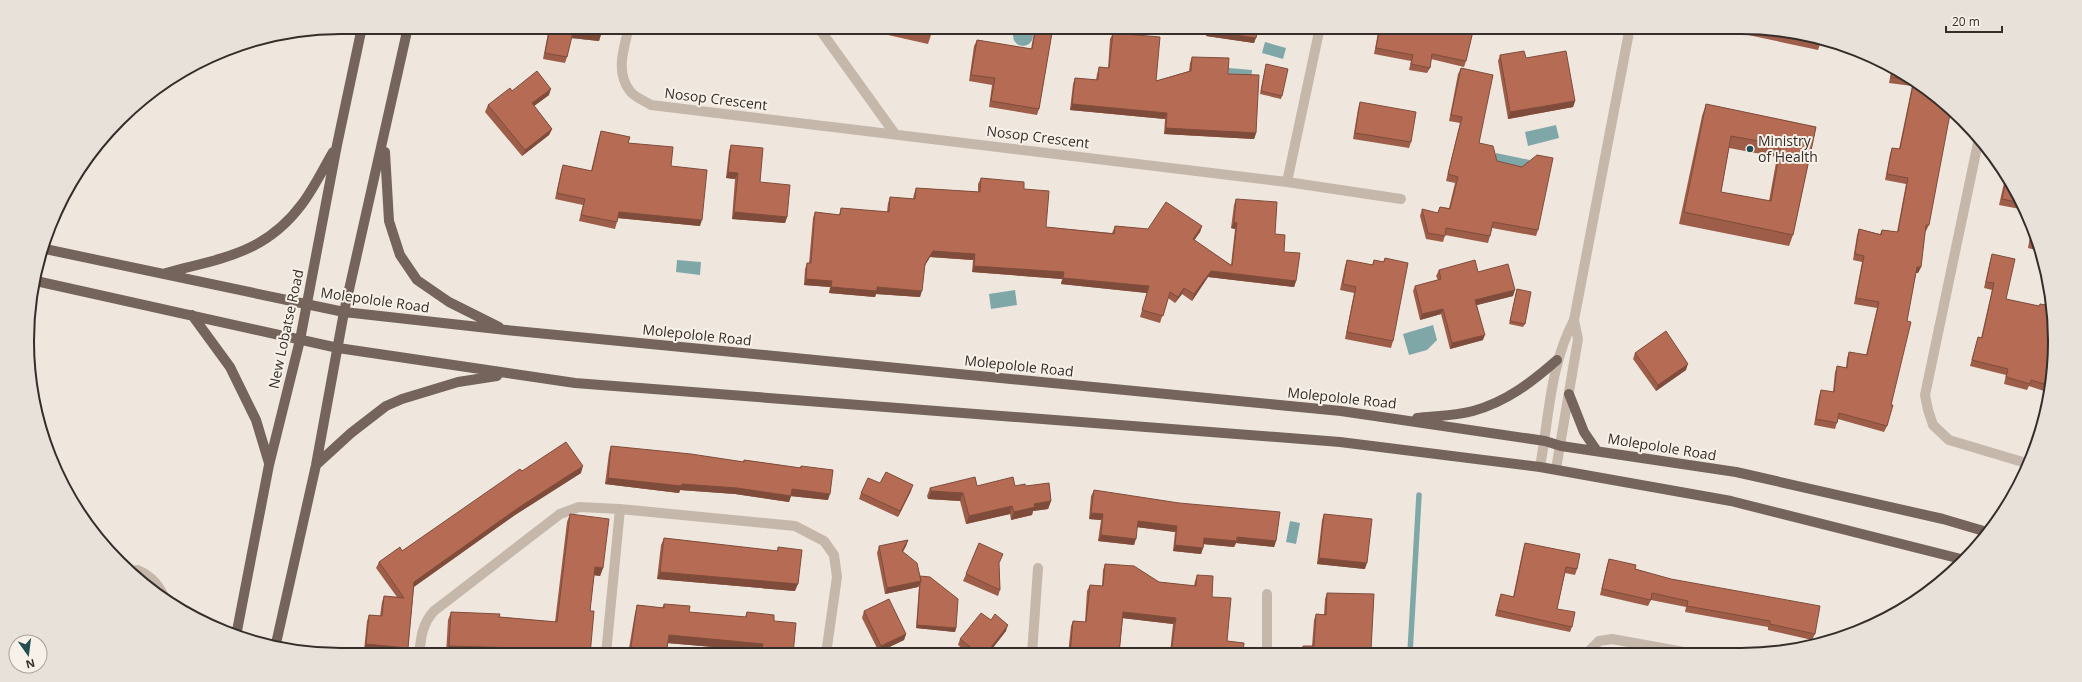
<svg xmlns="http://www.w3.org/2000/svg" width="2082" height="682" font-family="'Open Sans',sans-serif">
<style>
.water{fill:#80a7a8}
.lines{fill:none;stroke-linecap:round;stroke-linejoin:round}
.stream{stroke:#80a7a8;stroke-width:5.5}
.minor{stroke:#c6b7ab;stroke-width:10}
.major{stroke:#74645c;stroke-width:10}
.wall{fill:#9d5d48;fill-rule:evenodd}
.shaded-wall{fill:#7f4c3b}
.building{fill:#b66c54;stroke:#7f4c3b;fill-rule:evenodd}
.poi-dot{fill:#244e51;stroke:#f7f1e9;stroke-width:1.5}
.labels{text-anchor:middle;stroke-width:4;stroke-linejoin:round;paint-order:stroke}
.street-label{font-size:14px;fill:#342d29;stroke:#f7f1e9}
.poi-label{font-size:14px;fill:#342d29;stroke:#f7f1e9;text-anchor:start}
.rim{fill:none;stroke:#342d29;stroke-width:2}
</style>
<rect width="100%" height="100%" fill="#efe7de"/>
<path class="water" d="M1013 36a10 10 0 1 1 20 0a10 10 0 1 1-20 0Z
M1265 42 1286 48 1283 59 1262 53Z
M1229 68 1252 70 1251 81 1228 79Z
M1556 125 1559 138 1528 146 1525 132Z
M1496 153 1530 160 1523 170 1494 165Z
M677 260 701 262 700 275 676 272Z
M1015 290 1017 305 991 309 989 294Z
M1433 325 1437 340 1427 350 1409 355 1403 334Z
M1290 521 1300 523 1296 544 1286 542Z"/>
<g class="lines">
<path class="stream" d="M1410 653 1419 495"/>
<path class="minor" d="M629 27C624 48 615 72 630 91 634 97 645 101 651 105L1287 182 1401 199
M818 27 895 134
M1979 138 1925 395 1928 410 1933 425 1949 440 2026 463
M1287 182 1320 27
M1540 467C1549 417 1550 365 1574 320L1630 27
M1556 469 1578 339 1574 320
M130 572 137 570C152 576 161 587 166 602
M1267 653V594
M1587 653 1599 641 1612 639 1684 652
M606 654 620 509
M1032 654 1038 568
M419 655C421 637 422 624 434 611L560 514 579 507 620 509 795 526 824 541 834 555 837 577 826 654"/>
<path class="major" d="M385 152 389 221 400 255 417 280 449 302 499 327
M45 249 344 312 506 330 1341 411 1545 441 1561 446 1736 472 1943 519 1987 532
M166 273C221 258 265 254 302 204 314 188 323 169 333 152
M36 281 338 348 575 383 1340 442 1540 467 1731 501 1965 560
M192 315 230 367 256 420 269 463
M1569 394 1584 432 1597 451
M1417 418C1435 416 1455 416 1473 411 1506 402 1532 382 1557 360
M316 465 351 433 386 406 402 399 458 382 497 376
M236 636 269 465 300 340 337 145 362 27
M275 648 316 465 344 312 408 27"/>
</g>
<path class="wall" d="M530 27H602L599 41 571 38 567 57 565 63 543 59 548 33 529 30Z
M889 27H953L950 35 932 32 928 44 888 35Z
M1035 27H1053L1039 109 1037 115 989 107 992 85 969 81 974 46 977 40 1031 49Z
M1207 27H1258L1254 43 1206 36Z
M1379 27H1474L1466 61 1464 67 1431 59 1430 68 1427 73 1409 70 1411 61 1374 54Z
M1721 27H1741L1802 33 1822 39 1818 50 1720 29Z
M1113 33 1156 81 1189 71 1190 63 1192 57 1228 74 1256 133 1254 139 1164 134 1165 119 1070 110 1073 84 1075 78 1096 80 1097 74 1099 67 1108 68 1110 39Z
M1500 55 1526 58 1575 101 1573 107 1508 119 1498 61Z
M1266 64 1282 96 1281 99 1260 94Z
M1892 67 1916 80 1948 114 1929 225 1926 231H1925L1921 267 1918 273H1916L1891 405 1887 426 1884 432 1838 419 1835 429 1814 425 1819 396 1821 390 1833 392 1835 372 1837 366 1846 368 1847 358 1849 352 1866 355 1877 308 1854 304 1862 262 1853 260 1857 235 1859 229 1880 234 1882 230 1897 232 1906 184 1885 180 1890 154 1892 148 1899 149 1912 86 1889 83Z
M1461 68 1479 143 1497 161 1538 230 1536 236 1492 228 1490 236 1488 243 1445 235 1443 242 1426 239 1420 216 1422 209 1437 213 1440 207 1449 208 1455 183 1446 181 1460 123 1449 121 1458 74Z
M512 91 549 95 534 106 552 129 549 135 522 156 485 112 488 105Z
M1360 102 1411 142 1409 148 1353 139 1358 109Z
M1706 104 1816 127 1793 235 1789 246 1679 224 1702 116ZM1729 148 1777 157 1769 201 1721 192Z
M601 131 628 143 671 166 700 226 618 218 615 229 579 221 583 205 555 199 561 171 563 165 591 171 599 137Z
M731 145 787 217 785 223 732 219 735 179 726 178 729 151Z
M2006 174 2022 203 2020 209 1999 205Z
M981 178 1024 189 1046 227 1112 233 1115 226 1148 229 1202 226 1200 232 1194 240 1231 265 1235 229 1231 228 1234 205 1236 199 1275 234 1296 281 1294 287 1208 277 1192 301 1182 294 1175 303 1168 298 1160 323 1140 317 1147 293 1061 284 1062 279 972 272 973 260 930 257 924 267 920 297 876 294 875 297 829 293 830 287 804 285 805 269 807 263H809L813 218 815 212 839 215 841 208 887 212 888 203 890 197 913 199 914 194 916 188 978 192V184Z
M2024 208 2028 214 2023 213Z
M2032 225 2040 251 2028 248Z
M1992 254 2006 299 2039 306H2051V303L2055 341 2050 393 2029 386 2027 390 2004 384 2006 375 1970 366 1976 344 1978 337 1981 338 1992 290 1984 288 1990 261Z
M1385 258 1393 341 1391 348 1345 339 1354 293 1340 290 1345 266 1347 260 1372 265 1374 260 1383 262Z
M1439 270 1478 272 1513 296 1477 305 1483 340 1450 349 1441 314 1420 320 1413 291 1415 286 1438 280 1436 276Z
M1517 289 1525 324 1523 327 1509 324Z
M1635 353 1686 370 1656 391 1633 359Z
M611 446 743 462 744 460 800 468 801 466 828 500 791 496 789 502 735 494 680 490 679 493 605 484 609 453Z
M522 471 581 473 515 515 414 587 408 648 405 654 364 650 367 621 369 615 380 616 382 602 384 596 397 597 376 568 379 562 402 551Z
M880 483 911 491 898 517 859 499 861 493Z
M977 486H1026L1051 501 1048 509 1033 511 1032 515 1011 520 1010 514 966 524 960 501 928 499 927 496 930 488Z
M1094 490 1276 541 1274 547 1236 543 1234 547 1204 544 1203 548 1201 554 1173 551 1175 532 1137 527 1134 545 1098 541 1101 520 1089 519 1091 496Z
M570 514 603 568 600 576 594 575 590 611V655H480L446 654 448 620 451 612 555 622 567 522Z
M1324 514 1365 569 1317 564 1322 520Z
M664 538 777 551 778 547 795 591 657 579 661 545Z
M908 540 906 546 903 552 956 628 955 632 916 628 919 586 918 587 885 594 877 553 879 546Z
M1525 543 1577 569 1575 575 1565 573 1557 609 1572 627 1570 632 1495 616 1499 600 1501 594 1513 597 1523 549Z
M1609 559 1815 634 1812 640 1768 630V627L1685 612 1686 607 1651 600 1648 606 1600 595 1607 565Z
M999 564 1000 590 998 596 963 581 966 574Z
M1105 564 1159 582 1194 586 1195 581 1197 575 1212 597 1227 641 1243 653H1170L1173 624 1123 618 1119 654H1068L1071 626 1073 621 1085 622 1087 591 1090 585 1102 586 1103 570Z
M1327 593 1371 650 1374 653H1301L1303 646H1312L1314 620 1316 614 1324 615 1325 599Z
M664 604 689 612 745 617 747 612 774 621 793 654H759L760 651 668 643 666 654H628L635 613 637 605 662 608Z
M864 611 906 634 904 640 879 652 862 618Z
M991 620 1006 631 988 654H969L958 645 960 639Z"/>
<path class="shaded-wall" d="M1208 31 1256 38 1254 43 1206 36Z
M573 32 601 35 599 41 571 38Z
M551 89 549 95 530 109 532 103Z
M1575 101 1573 107 1508 119 1510 112Z
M1072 104 1167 113 1165 119 1070 110Z
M1166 128 1256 133 1254 139 1164 134Z
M552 129 549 135 522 156 525 150Z
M728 172 738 173 735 179 726 178Z
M619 212 702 220 700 226 617 218Z
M734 212 787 217 785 223 732 219Z
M1234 222 1237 223 1235 229 1231 228Z
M1202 226 1200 232 1191 245 1193 239Z
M933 251 975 254 973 260 930 257 922 270 925 264Z
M974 266 1064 272 1062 279 972 272Z
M1917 267H1921L1918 273H1915Z
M1211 271 1296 281 1294 287 1208 277 1192 301 1194 294Z
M1063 278 1149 286 1147 293 1061 284Z
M806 279 832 281 830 287 804 285Z
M831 287H877L922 291 920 297 876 294 875 297 829 293Z
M1184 288 1182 294 1175 303 1178 297Z
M1515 290 1513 296 1473 306 1475 300Z
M1443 309 1441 314 1420 320 1422 314Z
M1485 335 1483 340 1450 349 1452 343Z
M1688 364 1686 370 1656 391 1658 385Z
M583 466 581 473 515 515 412 588 414 582 518 508Z
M608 478 737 488 791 496 789 502 735 494 680 490 679 493 605 484Z
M913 485 911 491 898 517 900 511Z
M792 489 830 494 828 500 790 496Z
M931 491 963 493 960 501 928 499Z
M1051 501 1048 509 1033 511 1032 515 1011 520 1014 512 1034 504Z
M1012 506 1010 514 966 524 969 516Z
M1091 513 1103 514 1101 520 1089 519Z
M1138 521 1177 526 1175 532 1136 527Z
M1101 535 1136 539 1134 545 1098 541Z
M1237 537 1276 541 1274 547 1236 543 1234 547 1202 544 1204 538Z
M908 540 906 546 899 557 902 551Z
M1175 545 1203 548 1201 554 1173 551Z
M1319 558 1367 563 1365 569 1317 564Z
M595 567 603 568 600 576 592 575Z
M660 572 798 584 795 591 657 579Z
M921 581 918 587 885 594 887 588Z
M1123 612 1176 618 1173 624 1121 618Z
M917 625 956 628 955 632 916 628Z
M1008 625 1006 631 988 654H986Z
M906 634 904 640 879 652 881 646Z
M669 635 763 644 760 651 666 643Z
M366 644 408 648 405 654 364 650Z
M449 646 522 648 520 655H480L446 654Z"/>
<path class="building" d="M549 27H602L601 35 573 32 567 57 545 53 550 27Z
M896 27H933L931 34Z
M1036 27H1053L1039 109 991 101 995 78 971 75 977 40 1032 49Z
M1208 27H1258L1256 38 1208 31Z
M1380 27H1474L1466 61 1432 54 1430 68 1411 64 1413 55 1376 48Z
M1795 32 1802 33 1811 36Z
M1113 33 1160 37 1156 81 1191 71 1192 57 1229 58 1228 74 1259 75 1256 133 1166 128 1167 113 1072 104 1075 78 1098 80 1099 67 1109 68Z
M1524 51 1526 58 1566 51 1575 101 1510 112 1500 55Z
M1266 64 1288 69 1282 96 1261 91Z
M1461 68 1493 75 1479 143 1493 146 1497 161 1522 167 1537 155 1553 158 1538 230 1493 222 1490 236 1446 228 1445 236 1428 233 1422 209 1438 213 1440 207 1450 209 1458 177 1448 174 1462 117 1451 115Z
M1893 68 1916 80 1949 108 1948 114H1950L1929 225H1926L1921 267H1917L1907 321 1911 322 1891 405H1893L1887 426 1839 413 1837 423 1816 419 1821 390 1834 392 1837 366 1847 368 1849 352 1867 355 1879 302 1856 298 1864 256 1855 254 1859 229 1881 235 1882 230 1898 232 1908 178 1887 174 1892 148 1900 149 1914 80 1891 77Z
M537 71 551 89 532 103 552 129 525 150 488 105 510 88 512 91Z
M1360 102 1416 112 1411 142 1355 133Z
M1706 104 1816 127 1793 235 1684 212ZM1731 136 1781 145 1771 201 1721 192Z
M601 131 630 137 628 143 673 147 671 166 707 170 702 220 619 212 617 222 581 215 585 199 557 193 563 165 592 171Z
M731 145 763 148 760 182 790 185 787 217 734 212 738 173 728 172Z
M2007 175 2022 203 2002 199Z
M981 178 1024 182V189L1049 191 1046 227 1114 234 1115 226 1148 229 1166 202 1202 226 1193 239 1232 266 1237 223 1234 222 1236 199 1277 202 1275 234 1285 235 1284 252 1300 253 1296 281 1211 271 1194 294 1184 288 1178 297 1170 292 1163 316 1142 310 1149 286 1063 278 1064 272 974 266 975 254 933 251 925 264 922 291 877 287V291L831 287 832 281 806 279 807 263H811L815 212 840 215 841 208 889 212 890 197 915 199 916 188 980 192Z
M2033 227 2038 244 2030 242Z
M1992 254 2015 259 2006 299 2039 306 2040 304 2052 306 2055 341 2051 386 2031 380 2030 384 2006 377 2008 369 1972 360 1978 337 1982 338 1994 283 1986 282Z
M1385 258 1408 263 1393 341 1347 332 1356 287 1343 284 1347 260 1373 265 1374 260 1384 262Z
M1475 260 1478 272 1508 264 1515 290 1475 300 1485 335 1452 343 1443 309 1422 314 1415 286 1441 279 1439 270Z
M1517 289 1531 292 1525 324 1510 321Z
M1666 331 1688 364 1658 385 1635 353Z
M566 442 583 466 518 508 414 582 408 648 366 644 369 615 382 616 384 596 404 598 379 562 400 547 402 551 520 469 522 471Z
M611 446 691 454 744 462V460L801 468V466L833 470 830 494 792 489 791 496 737 488 682 484 681 486 608 478Z
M886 472 913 485 900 511 861 493 868 478 880 483Z
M975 477 977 486 1013 477 1015 486 1025 484 1026 486 1049 483 1051 501 1034 504 1035 507 1014 512 1012 506 969 516 963 493 931 491 930 488Z
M1094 490 1179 503 1280 512 1276 541 1237 537V541L1204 538 1203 548 1175 545 1177 526 1138 521 1136 539 1101 535 1103 514 1091 513Z
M570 514 609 519 603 568 595 567 590 611H594L590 655H534L535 651 522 648 449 646 451 612 500 614 499 617 557 622Z
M1324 514 1372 519 1367 563 1319 558Z
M664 538 778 551V547L802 550 798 584 660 572Z
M908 540 902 551 917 563 921 581 887 588 879 546Z
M979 543 1003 554 999 563 1000 590 966 574Z
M1525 543 1580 554 1577 569 1566 567 1557 609 1575 612 1572 627 1497 610 1501 594 1514 597Z
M1609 559 1636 565 1635 569 1671 579 1820 606 1815 634 1770 624V621L1687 606 1688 601 1652 593 1651 600 1602 589Z
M1105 564 1134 566 1159 582 1196 586 1197 575 1213 576 1212 597 1231 598 1227 641 1244 643 1243 653H1171L1176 618 1123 612 1119 654H1070L1073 621 1086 622 1090 585 1103 586Z
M920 576 930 577 958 599 956 628 917 625 920 583 921 581Z
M1327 593 1374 594 1371 650H1374V653H1303V646H1314L1316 614 1326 615Z
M889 599 906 634 881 646 864 611Z
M664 604 690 606 689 612 746 617 747 612 774 615V621L796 623 793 654H761L763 644 669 635 666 654H630L637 605 664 608Z
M981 613 991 620 995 614 1008 625 986 654H979L960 639Z"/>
<circle class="poi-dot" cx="1750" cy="149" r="4"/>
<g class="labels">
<g class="street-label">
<text transform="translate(716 99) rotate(7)" y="5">Nosop Crescent</text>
<text transform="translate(1038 137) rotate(7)" y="5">Nosop Crescent</text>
<text transform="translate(375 300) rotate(8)" y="5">Molepolole Road</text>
<text transform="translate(286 329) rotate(-78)" y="5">New Lobatse Road</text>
<text transform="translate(697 335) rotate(6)" y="5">Molepolole Road</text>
<text transform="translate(1019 366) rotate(6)" y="5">Molepolole Road</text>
<text transform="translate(1342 398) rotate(6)" y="5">Molepolole Road</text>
<text transform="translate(1662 447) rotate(9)" y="5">Molepolole Road</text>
</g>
<g class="poi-label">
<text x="1758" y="146">Ministry<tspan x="1758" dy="16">of Health</tspan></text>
</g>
</g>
<path d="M0 0H2082V682H0ZM341 34H1741A307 307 0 0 1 2048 341V341A307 307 0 0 1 1741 648H341A307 307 0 0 1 34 341V341A307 307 0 0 1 341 34Z" fill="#e7e1da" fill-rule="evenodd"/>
<path class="rim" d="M341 34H1741A307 307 0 0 1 2048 341V341A307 307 0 0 1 1741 648H341A307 307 0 0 1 34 341V341A307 307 0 0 1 341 34Z"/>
<g transform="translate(28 654) rotate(166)"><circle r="19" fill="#f7f1e9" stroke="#a9a39c"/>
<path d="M0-3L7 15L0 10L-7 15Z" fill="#244e51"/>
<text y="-6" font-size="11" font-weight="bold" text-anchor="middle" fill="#342d29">N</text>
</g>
<path d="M1946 26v6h56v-6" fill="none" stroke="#342d29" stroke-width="2"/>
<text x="1952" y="26" font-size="12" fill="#342d29" stroke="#f7f1e9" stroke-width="3" paint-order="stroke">20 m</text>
</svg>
